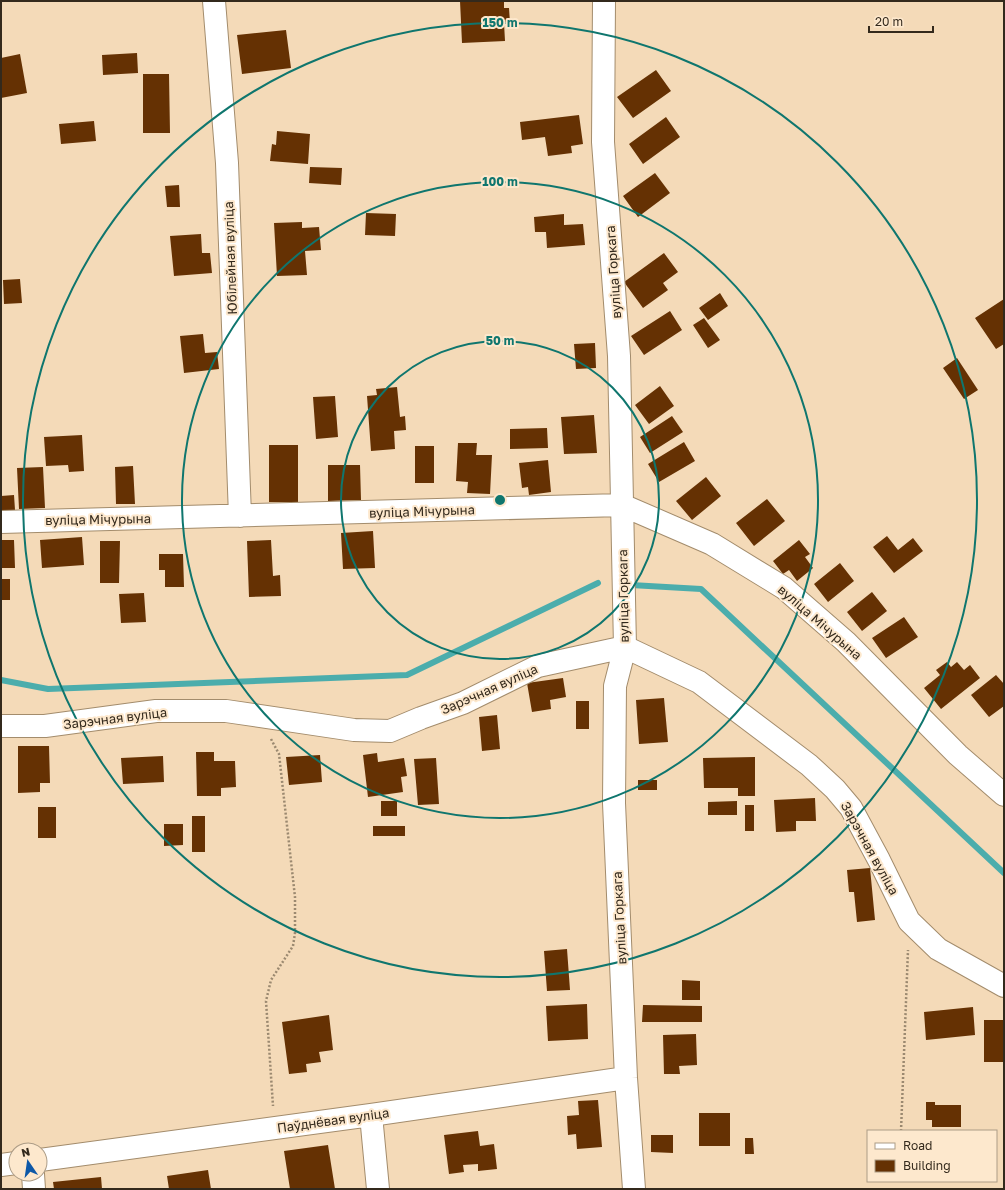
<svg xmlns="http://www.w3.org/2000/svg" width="1005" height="1190" font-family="'Golos Text',sans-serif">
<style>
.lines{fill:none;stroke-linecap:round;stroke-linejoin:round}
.stream{stroke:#4badac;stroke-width:6}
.building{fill:#653103}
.minor-casing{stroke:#a38c6c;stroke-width:24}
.path{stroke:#9b8970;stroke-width:2.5;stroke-dasharray:2 2;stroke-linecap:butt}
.minor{stroke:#fff;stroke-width:22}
.ring{fill:none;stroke:#0f766e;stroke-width:2}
.labels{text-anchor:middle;stroke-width:4;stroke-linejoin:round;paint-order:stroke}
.street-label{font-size:13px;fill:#33291c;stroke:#fde8cd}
.centre{fill:#0f766e;stroke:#fde8cd;stroke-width:2}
.ring-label{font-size:12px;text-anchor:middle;font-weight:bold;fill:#0f766e;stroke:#fde8cd;stroke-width:4;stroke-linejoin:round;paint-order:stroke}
</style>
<rect width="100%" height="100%" fill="#f4dab8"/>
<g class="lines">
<path class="stream" d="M631 585 701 589 1004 873
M1 680 48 689 407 675 598 583"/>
</g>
<path class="building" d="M460 1H504V8H509L510 23H504L505 41 462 43Z
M286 30 291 68 242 74 237 35Z
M137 53 138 73 103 75 102 55Z
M20 54 27 93 1 98V58Z
M656 70 671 91 633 118 617 97Z
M143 74H169L170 133H143Z
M579 115 583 144 571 146 572 153 548 156 545 137 522 140 520 122Z
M666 117 680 137 643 164 629 144Z
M94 121 96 141 61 144 59 124Z
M277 131 310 134 308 164 270 161 272 144 276 145Z
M310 167 342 168 341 185 309 183Z
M655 173 670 193 638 217 623 196Z
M179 185 180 207H167L165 186Z
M366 213 396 214 395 236 365 235Z
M564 214V225L583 224 585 245 547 248 546 232H535L534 217Z
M302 222V228L319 227 321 250 305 251 307 275 277 276 274 223Z
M201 234 202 253H210L212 273 174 276 170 236Z
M664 253 678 272 663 283 668 290 643 308 624 282Z
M20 279 22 303 4 304 3 280Z
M720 293 728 306 708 320 699 308Z
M1004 299V344L996 349 975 318Z
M670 311 682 330 644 355 631 336Z
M704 318 720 340 708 348 693 325Z
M203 334 205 353 217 352 219 369 184 373 180 336Z
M595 343 596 368 576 369 574 344Z
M957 358 978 390 964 399 943 368Z
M660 386 674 406 649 424 635 405Z
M397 387 400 417 405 416 406 430 394 431 395 449 371 451 367 396 377 395 376 389Z
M335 396 338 437 316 439 313 397Z
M594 415 597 453 564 454 561 417Z
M672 416 683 432 650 453 640 437Z
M547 428 548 448 510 449V429Z
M82 435 84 471 69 472 68 465 46 466 44 437Z
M684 442 695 461 659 482 648 464Z
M458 443H477L476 455H492L490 494 467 493 468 482 456 481Z
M269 445H298V502H269Z
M415 446H434V483H415Z
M548 460 551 492 529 495 528 487 522 488 519 463Z
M328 465H360L361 500 328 501Z
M133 466 135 504H116L115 467Z
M43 467 45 508 19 509 17 468Z
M706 477 721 496 692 520 676 501Z
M14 495 15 510 1 511V496Z
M767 499 785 521 754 546 736 523Z
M373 531 375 568 343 569 341 533Z
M887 536 898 550 913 538 923 551 894 573 873 547Z
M82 537 84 565 42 568 40 540Z
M1 540H14L15 568H1Z
M271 540 273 576 280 575 281 596 249 597 247 541Z
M799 540 810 554 805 557 813 568 797 581 789 570 783 574 773 561Z
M100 541H120L119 583H100Z
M159 554H183L184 587H165V570H159Z
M840 563 854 581 828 602 814 584Z
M1 579H10V600H1Z
M872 592 887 611 862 631 847 612Z
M144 593 146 622 121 623 119 594Z
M904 617 918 637 886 658 872 638Z
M947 662 951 667 957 662 964 670 970 665 980 678 941 709 924 688 940 675 936 670Z
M996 675 1004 684V706L989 717 971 695Z
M563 678 566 697 550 700 551 709 532 712 527 683Z
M664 698 668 742 639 744 636 700Z
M576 701H589V729H576Z
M497 715 500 749 482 751 479 717Z
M18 746H49L50 783H40V792L18 793Z
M196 752H214V761H235L236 787 221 788V796H197Z
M377 753 378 762 404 758 407 776 401 777 403 792 368 797 363 755Z
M320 755 322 782 289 785 286 757Z
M163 756 164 782 123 784 121 758Z
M755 757V796H738V788H704L703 758Z
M436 758 439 804 418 805 414 759Z
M638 780H657V790H638Z
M815 798 816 821H796V831L776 832 774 800Z
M381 801H397V816H381Z
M737 801V815H708V802Z
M745 805H754V831H745Z
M38 807H56V838H38Z
M192 816H205V852H192Z
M164 824H183V845L164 846Z
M373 826H405V836H373Z
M870 868 875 920 857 922 854 892H849L847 870Z
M567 949 570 990 547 991 544 951Z
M682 980 700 981V1000H682Z
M587 1004 588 1039 548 1041 546 1006Z
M643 1005 702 1006V1022H642Z
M973 1007 975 1035 926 1040 924 1012Z
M329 1015 333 1050 319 1052 321 1062 306 1064 307 1072 289 1074 282 1022Z
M984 1020H1003V1062H984Z
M696 1034 697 1065 679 1066 680 1074H664L663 1035Z
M598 1100 602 1147 577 1149 576 1134 568 1135 567 1116 579 1115 578 1101Z
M926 1102H935V1105H961V1127H932V1120H926Z
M699 1113H730V1146H699Z
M478 1131 480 1146 494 1144 497 1169 478 1171V1164L463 1165 464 1172 449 1174 444 1135Z
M651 1135H673V1153L651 1152Z
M745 1138H753L754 1154H745Z
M328 1145 335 1189H290L284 1151Z
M208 1170 211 1189H169L167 1176Z
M101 1177 102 1189H54L53 1182Z"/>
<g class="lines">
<g class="minor-casing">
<path id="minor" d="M214 1 227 163 240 516
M604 1 603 142 619 356 625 647 615 686 614 803 626 1078 634 1189
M1 522 622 505 712 544 784 588 846 642 958 755 1004 795
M1 726H45L156 711H226L354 730 390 731 421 718 463 703 538 666 625 647 699 682 809 765 835 789 851 808 879 860 909 921 938 949 1004 986
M371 1115 378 1189
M40 1160 371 1115 626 1078
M1 1165 16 1163
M33 1174 34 1189"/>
</g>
<path class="path" d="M271 739 279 754 295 897V933L293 946 271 980 266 1001 273 1106
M901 1131 908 950"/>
<use href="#minor" class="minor"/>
</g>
<g class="ring">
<circle cx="500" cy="500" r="159"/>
<circle cx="500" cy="500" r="318"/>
<circle cx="500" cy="500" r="477"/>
</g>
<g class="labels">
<g class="street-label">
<text transform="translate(230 258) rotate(-92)" y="5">Юбілейная вуліца</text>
<text transform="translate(613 272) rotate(-94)" y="5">вуліца Горкага</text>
<text transform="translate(422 511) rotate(-2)" y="5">вуліца Мічурына</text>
<text transform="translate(98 519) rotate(-1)" y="5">вуліца Мічурына</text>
<text transform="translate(623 596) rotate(-91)" y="5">вуліца Горкага</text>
<text transform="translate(820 622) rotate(41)" y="5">вуліца Мічурына</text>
<text transform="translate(489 689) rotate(-24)" y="5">Зарэчная вуліца</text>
<text transform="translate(115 718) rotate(-7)" y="5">Зарэчная вуліца</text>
<text transform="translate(870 848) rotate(61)" y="5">Зарэчная вуліца</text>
<text transform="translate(619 918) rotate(-93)" y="5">вуліца Горкага</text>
<text transform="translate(333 1120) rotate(-8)" y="5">Паўднёвая вуліца</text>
</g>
</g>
<circle cx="500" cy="500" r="6" class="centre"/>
<g class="ring-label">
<text x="500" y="27">150 m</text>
<text x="500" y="186">100 m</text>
<text x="500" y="345">50 m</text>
</g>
<rect width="1005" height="1190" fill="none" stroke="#33291c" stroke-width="4"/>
<rect x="867" y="1130" width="130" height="52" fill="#fde8cd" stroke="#ac9c86"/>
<rect x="875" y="1143" width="20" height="6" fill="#ffffff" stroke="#ac9c86"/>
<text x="903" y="1150" font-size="12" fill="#33291c">Road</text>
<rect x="875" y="1160" width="20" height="12" fill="#653103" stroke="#ac9c86"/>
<text x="903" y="1170" font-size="12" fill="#33291c">Building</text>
<g transform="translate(28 1162) rotate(347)"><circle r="19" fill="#fde8cd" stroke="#ac9c86"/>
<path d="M0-3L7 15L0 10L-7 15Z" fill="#0e58a7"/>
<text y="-6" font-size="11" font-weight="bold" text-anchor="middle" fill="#33291c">N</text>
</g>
<path d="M869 26v6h64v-6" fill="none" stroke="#33291c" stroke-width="2"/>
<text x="875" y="26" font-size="12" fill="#33291c" stroke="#fde8cd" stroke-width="3" paint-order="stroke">20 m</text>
</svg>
